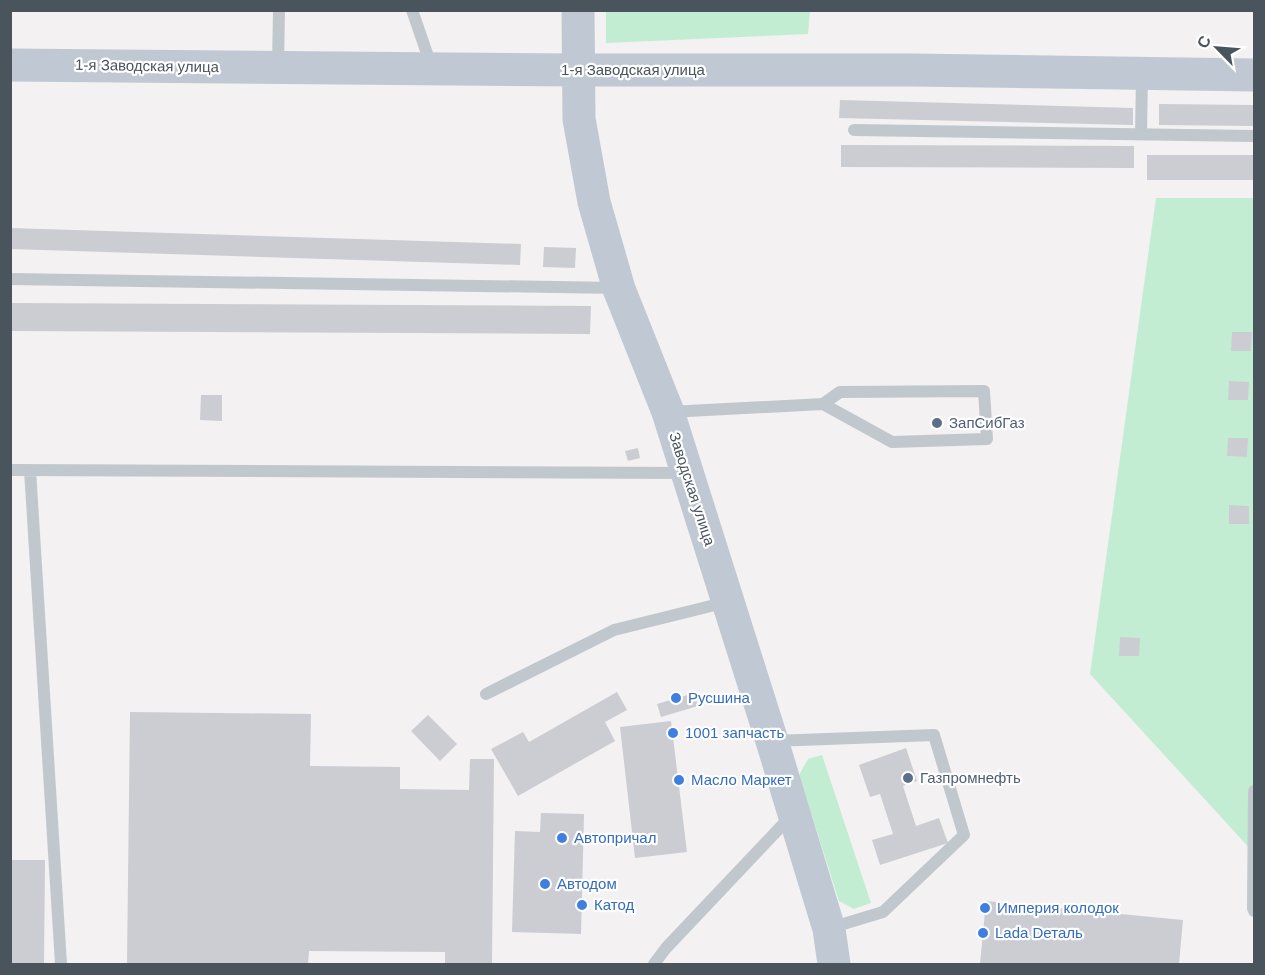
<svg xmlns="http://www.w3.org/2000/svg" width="1265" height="975" font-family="Helvetica,sans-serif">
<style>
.green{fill:#c3edd3}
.building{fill:#cbcdd3}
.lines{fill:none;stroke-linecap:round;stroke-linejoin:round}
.service{stroke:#c0c8ce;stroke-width:12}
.secondary{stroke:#c0c9d3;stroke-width:33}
.service-dot{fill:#5c6f8a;stroke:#fff;stroke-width:2}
.shop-dot{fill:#3f7fe0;stroke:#fff;stroke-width:2}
.labels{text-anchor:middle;stroke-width:4.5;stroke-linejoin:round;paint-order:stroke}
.street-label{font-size:15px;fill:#4a545d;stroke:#fff}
.service-label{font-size:15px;fill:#4e5e75;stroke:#fff;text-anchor:start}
.shop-label{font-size:15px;fill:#366cbe;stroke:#fff;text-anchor:start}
</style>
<rect width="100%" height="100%" fill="#f3f1f1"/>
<path class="green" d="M606 11V10L810 11 808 34 606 43Z
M1156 198H1254V853L1090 674Z
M822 755 871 903 854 909 839 901 799 775 808 759Z"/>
<path class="building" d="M840 100 1133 108V125L839 118Z
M1159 104 1254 105V126L1159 125Z
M841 145 1134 146V168L841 167Z
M1147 155H1254V180H1147Z
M10 228 521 244 520 265 10 249Z
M544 247 576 248 575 268 543 267Z
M10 303 591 306 590 334 10 331Z
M1232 332H1252L1251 351H1231Z
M1229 381 1249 382 1248 400H1228Z
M201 395H222V421L200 420Z
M1228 438H1248L1247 457 1227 456Z
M638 448 640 458 628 461 625 451Z
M1229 505 1249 506V524H1229Z
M1120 637 1140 638 1139 656H1119Z
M617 692 627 710 605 722 615 741 518 796 491 749 523 732 529 742Z
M694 693 698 706 661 717 657 704Z
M130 712 311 714 310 766 400 767V789L469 790 470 759H494L492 964H445V952L309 951 308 964H127Z
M428 715 457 744 440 761 411 731Z
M671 721 687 852 635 858 620 727Z
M906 748 917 781 903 786 916 826 939 818 948 843 880 865 872 840 893 834 880 794 870 797 859 765Z
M541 813 584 814 581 934 512 932 515 831 540 832Z
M10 860H45L44 964H10Z
M986 901 1183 920 1179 964H980Z"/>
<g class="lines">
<path class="service" d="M412 10 432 68
M278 66 279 10
M854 130 1254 136
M1141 134 1142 76
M10 279 618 288
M669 412 823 404 892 442 987 439 984 391 840 392 823 404
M10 470 686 473
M30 470 61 964
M486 694 614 630 727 602
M773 741 934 735 964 835 883 912 830 928
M1254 791 1253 908 1254 911
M654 964 666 948 791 816"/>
<path class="secondary" d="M578 10 579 119 594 202 619 289 668 412 772 741 829 929 834 964
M10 65 577 70H912L1254 75"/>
</g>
<g class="service-dot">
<circle cx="937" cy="423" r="6"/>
<circle cx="908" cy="778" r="6"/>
</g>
<g class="shop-dot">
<circle cx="676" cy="698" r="6"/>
<circle cx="673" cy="733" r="6"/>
<circle cx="679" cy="780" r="6"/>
<circle cx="562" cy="838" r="6"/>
<circle cx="545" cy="884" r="6"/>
<circle cx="582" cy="905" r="6"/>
<circle cx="985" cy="908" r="6"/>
<circle cx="983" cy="933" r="6"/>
</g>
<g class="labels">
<g class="street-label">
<text transform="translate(147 66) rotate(1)" y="5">1-я Заводская улица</text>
<text x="633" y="75">1-я Заводская улица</text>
<text transform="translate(692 489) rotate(72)" y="5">Заводская улица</text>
</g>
<g class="service-label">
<text x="949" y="428">ЗапСибГаз</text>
<text x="920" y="783">Газпромнефть</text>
</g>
<g class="shop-label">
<text x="688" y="703">Русшина</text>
<text x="685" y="738">1001 запчасть</text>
<text x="691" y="785">Масло Маркет</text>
<text x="574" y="843">Автопричал</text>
<text x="557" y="889">Автодом</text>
<text x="594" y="910">Катод</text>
<text x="997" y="913">Империя колодок</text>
<text x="995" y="938">Lada Dеталь</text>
</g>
</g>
<rect width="1265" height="975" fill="none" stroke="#4a545d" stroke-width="24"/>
<g transform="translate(1217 48) rotate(295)" stroke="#ffffff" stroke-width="4.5" paint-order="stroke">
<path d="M0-4.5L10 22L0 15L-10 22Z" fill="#4a545d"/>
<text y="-9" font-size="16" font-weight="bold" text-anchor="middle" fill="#4a545d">С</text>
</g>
</svg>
